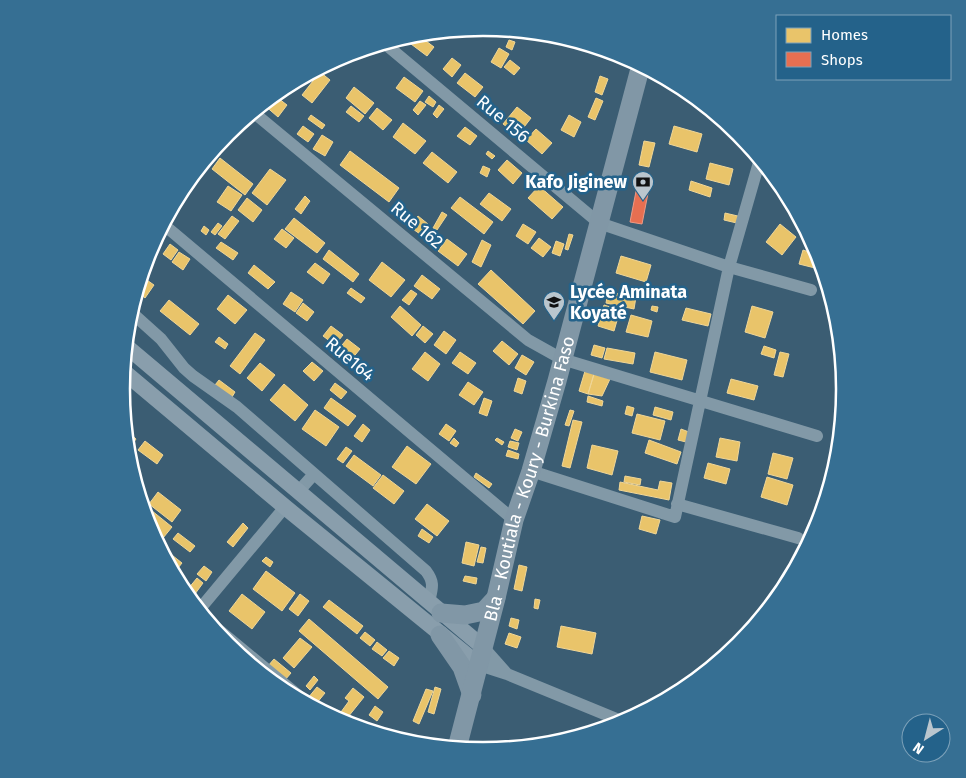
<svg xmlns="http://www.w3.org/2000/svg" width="966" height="778" font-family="'Fira Sans',sans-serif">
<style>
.homes{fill:#e9c46a;stroke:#f0d697}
.shops{fill:#e76f51;stroke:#ee9a85}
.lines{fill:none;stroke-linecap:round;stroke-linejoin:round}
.minor{stroke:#8299a7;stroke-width:12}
.secondary{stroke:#899eac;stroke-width:16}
.primary{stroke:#8197a6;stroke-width:19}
.labels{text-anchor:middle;stroke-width:5;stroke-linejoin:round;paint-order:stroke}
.street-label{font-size:18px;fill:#fff;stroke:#24628a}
.poi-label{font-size:18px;font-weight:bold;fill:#fff;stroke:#24628a;text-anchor:end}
.rim{fill:none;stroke:#fff;stroke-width:2.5}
</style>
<rect width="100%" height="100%" fill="#3b5d73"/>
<path class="homes" d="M418 35 434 47 427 56 411 44Z
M509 40 515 42 512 50 506 47Z
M499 48 509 54 501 68 491 62Z
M452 58 461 65 452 77 443 69Z
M510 60 520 68 514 75 504 67Z
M320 72 330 80 312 103 302 95Z
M465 73 483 87 475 97 457 83Z
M600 76 608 79 602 95 595 92Z
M404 77 423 91 415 102 396 88Z
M354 87 374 103 365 114 346 98Z
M274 95 287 105 278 117 263 104Z
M429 96 436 102 433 107 425 102Z
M596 98 603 101 595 120 588 117Z
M420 101 426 105 418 115 413 110Z
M439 105 444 109 437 118 433 114Z
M351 106 364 116 359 122 346 112Z
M517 107 531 118 518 135 503 124Z
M377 108 392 120 383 130 369 118Z
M311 115 325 125 322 129 308 119Z
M569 115 581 122 574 137 561 130Z
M717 116 730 127 715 122Z
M242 121 243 122 235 132 232 130Z
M403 123 426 141 415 154 393 137Z
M303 126 314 134 308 142 297 134Z
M674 126 702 134 697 152 669 144Z
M465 127 477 136 470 145 457 136Z
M536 129 552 143 542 154 526 140Z
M226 135 231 138 223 150 217 146Z
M322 135 333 142 325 156 313 149Z
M644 141 655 143 649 167 639 165Z
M350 151 399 188 389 202 340 165Z
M488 151 495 156 492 159 486 154Z
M432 152 457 172 448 183 423 163Z
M220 158 253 184 245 195 212 169Z
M507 160 522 173 513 184 498 170Z
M710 163 733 169 729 185 706 179Z
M483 166 490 169 487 177 480 173Z
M270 169 286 180 267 205 252 193Z
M691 181 712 188 710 197 689 190Z
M228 186 242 195 231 211 217 202Z
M539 186 563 207 552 219 528 198Z
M489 193 511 209 502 221 480 204Z
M179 195 182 197 173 210 171 209Z
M305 196 310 201 301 214 295 209Z
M460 197 493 222 484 234 451 208Z
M247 198 262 210 253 222 238 210Z
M442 212 447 215 437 230 433 228Z
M725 213 742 217 741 224 724 220Z
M232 216 239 221 225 239 218 234Z
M418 216 428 224 420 234 410 227Z
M294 218 325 243 317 253 285 229Z
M218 223 222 226 215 235 211 232Z
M523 224 536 232 528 244 516 236Z
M780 224 796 237 782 255 766 242Z
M204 226 209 230 206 235 201 231Z
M282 229 294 238 286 248 274 239Z
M569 234 573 235 568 250 565 249Z
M539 238 551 247 543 257 531 248Z
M447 239 467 254 458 266 438 251Z
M482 240 491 245 481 267 472 262Z
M556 241 564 244 560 256 552 253Z
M221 242 238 253 233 260 216 248Z
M170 244 178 250 171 260 163 254Z
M329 250 359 274 353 282 323 259Z
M803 250 818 255 815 268 799 264Z
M179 252 190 259 183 270 172 262Z
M621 256 651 265 646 282 616 273Z
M382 262 405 280 391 297 369 280Z
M315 263 330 274 323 284 307 272Z
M254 265 275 282 268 289 248 273Z
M491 270 535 311 523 324 478 284Z
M422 275 440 289 432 299 414 286Z
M141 276 154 285 145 298 137 291Z
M351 288 365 298 361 303 347 293Z
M411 290 417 294 409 305 402 300Z
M291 292 303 300 295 312 283 304Z
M608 292 636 297 634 309 606 303Z
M228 295 247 310 235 324 217 309Z
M169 300 199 324 190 335 160 311Z
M303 303 314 312 307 321 296 313Z
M604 305 620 310 614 331 598 326Z
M400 306 421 325 412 336 391 317Z
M652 306 658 307 657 312 651 310Z
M752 306 773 312 765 338 745 332Z
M686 308 711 314 708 326 682 320Z
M631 315 652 321 648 337 626 332Z
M331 326 343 335 335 345 323 336Z
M423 326 433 334 425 343 416 335Z
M444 331 456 340 446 354 434 345Z
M255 333 265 340 240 374 230 366Z
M219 337 228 344 225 349 215 342Z
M347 339 360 349 351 360 338 350Z
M502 341 518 354 509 365 493 351Z
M594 345 605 348 602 358 591 355Z
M764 346 776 350 774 358 761 354Z
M607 348 635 353 633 364 604 359Z
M425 352 440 364 428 381 412 369Z
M460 352 476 363 468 374 452 363Z
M655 352 687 360 682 380 650 372Z
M780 352 789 354 783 377 774 375Z
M522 355 534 362 526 375 515 368Z
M312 362 323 371 314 381 303 371Z
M260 363 275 375 262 391 247 378Z
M585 371 594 374 588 394 579 391Z
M594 374 610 379 602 396 588 394Z
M518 378 526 381 522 394 514 391Z
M731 379 758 386 754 400 727 393Z
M219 380 235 392 232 397 215 385Z
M468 382 483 392 474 405 459 395Z
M335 383 347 392 341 399 330 390Z
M284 384 308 405 295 421 270 400Z
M588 396 603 401 602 406 587 402Z
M331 398 356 416 348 426 324 408Z
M484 398 492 401 487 416 479 413Z
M627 406 634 408 632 416 625 414Z
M655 407 673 412 671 420 653 415Z
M315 410 339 427 326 446 302 429Z
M570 410 574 411 569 426 565 425Z
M637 414 665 421 660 440 632 433Z
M573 420 582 422 570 468 562 466Z
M363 424 370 430 362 442 354 436Z
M446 424 456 431 449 441 439 434Z
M515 429 522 432 518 441 511 438Z
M681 429 689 432 686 442 678 440Z
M126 430 136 439 132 445 127 441Z
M454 438 459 443 456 447 450 443Z
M497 438 504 442 502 445 495 440Z
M720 438 740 442 737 461 716 457Z
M649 440 681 452 677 464 645 453Z
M145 441 163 455 157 464 138 450Z
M510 441 519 443 517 450 508 447Z
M592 445 618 451 612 475 587 468Z
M407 446 431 464 416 484 392 467Z
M346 447 352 451 343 463 337 459Z
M508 450 519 454 518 459 506 456Z
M773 453 793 458 787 479 768 474Z
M354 455 381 475 373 486 346 466Z
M708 463 730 469 726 484 704 478Z
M476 473 492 484 489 488 474 477Z
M383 475 404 491 394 504 373 488Z
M625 476 641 479 640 485 624 482Z
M767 477 793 485 787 505 761 497Z
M660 481 672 483 669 500 619 490 620 482 658 490Z
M158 492 181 510 172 522 149 504Z
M141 502 172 527 163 538 149 527Z
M427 504 449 521 437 536 415 519Z
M642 516 660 520 656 534 639 529Z
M243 523 248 528 233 547 227 542Z
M422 529 433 537 429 543 418 536Z
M178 533 195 546 190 552 173 539Z
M466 542 479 545 474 566 462 563Z
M481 547 486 548 483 563 477 562Z
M163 548 182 563 174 573 161 550Z
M266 557 273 562 270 567 262 561Z
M519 565 527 567 522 591 514 589Z
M204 566 212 572 206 581 197 574Z
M266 571 295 593 282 611 253 589Z
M465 576 477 578 476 584 463 581Z
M197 578 203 583 195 594 188 589Z
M242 594 265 612 252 629 229 611Z
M300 594 309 601 298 616 289 609Z
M535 599 540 600 538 609 534 608Z
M329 600 363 626 357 634 323 607Z
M511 618 519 620 517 629 509 626Z
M309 619 388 687 378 699 299 631Z
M561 626 596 633 592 654 557 647Z
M365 632 375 640 370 646 360 638Z
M509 633 521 637 517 648 505 644Z
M300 638 312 647 294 668 283 658Z
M377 642 387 650 382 656 372 649Z
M389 651 399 658 394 666 383 658Z
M274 659 291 673 285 680 268 666Z
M314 676 318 680 310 690 306 686Z
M317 687 325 693 316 704 308 698Z
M435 687 441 689 434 714 428 712Z
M353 688 364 697 348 717 341 712 349 701 345 698Z
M426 689 433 691 419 724 413 721Z
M375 706 383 712 377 721 369 715Z"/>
<path class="shops" d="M639 176 651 178 642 224 630 222Z"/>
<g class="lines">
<path class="minor" d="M384 43 599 223 729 267 811 290
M253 112 528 340 562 359 817 436
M163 224 514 520
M131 312 161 339 184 368 193 376 237 407 426 571C435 583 432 588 429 602
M531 471 675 517 729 267 760 159
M298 492 314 474
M677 504 798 538
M199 610 285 507
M209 622 306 702
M484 648 507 674
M479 665 507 674 619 720 618 724"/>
<path class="secondary" d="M126 346 484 648
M123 371 285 507 479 665"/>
<g class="primary">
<path d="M441 613 465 615 484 611 496 598"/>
<path d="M440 635 462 667 472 695"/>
<path id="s1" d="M457 748 496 598 514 520 531 471 557 381 641 65"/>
</g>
</g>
<defs>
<g id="bank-pin" transform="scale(1.125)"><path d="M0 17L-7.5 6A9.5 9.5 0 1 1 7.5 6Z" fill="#bac6ce" stroke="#24628a"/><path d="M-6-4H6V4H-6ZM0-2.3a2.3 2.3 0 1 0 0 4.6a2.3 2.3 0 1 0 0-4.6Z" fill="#111"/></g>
<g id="school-pin" transform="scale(1.125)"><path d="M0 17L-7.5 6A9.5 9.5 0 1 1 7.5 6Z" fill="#bac6ce" stroke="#24628a"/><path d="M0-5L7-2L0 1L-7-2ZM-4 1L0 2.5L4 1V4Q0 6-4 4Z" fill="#111"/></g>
</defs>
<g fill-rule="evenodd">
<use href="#bank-pin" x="643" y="182"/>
<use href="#school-pin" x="554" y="302"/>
</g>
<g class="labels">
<g class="street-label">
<text transform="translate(503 119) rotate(40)" y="6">Rue 156</text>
<text transform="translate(417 225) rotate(40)" y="6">Rue 162</text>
<text transform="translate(350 359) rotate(40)" y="6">Rue164</text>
<text dy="6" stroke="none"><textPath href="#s1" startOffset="279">Bla - Koutiala - Koury - Burkina Faso</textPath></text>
</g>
<g class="poi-label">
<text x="627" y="188">Kafo Jiginew</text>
<text x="570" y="298" text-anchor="start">Lycée Aminata<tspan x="570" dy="21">Koyaté</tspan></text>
</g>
</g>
<path d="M0 0H966V778H0ZM130 389a353 353 0 1 1 706 0a353 353 0 1 1-706 0Z" fill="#366f93" fill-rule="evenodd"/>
<path class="rim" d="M130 389a353 353 0 1 1 706 0a353 353 0 1 1-706 0Z"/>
<rect x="776" y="15" width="175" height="65" fill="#24628a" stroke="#7ca1b9"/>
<rect x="786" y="28" width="25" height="15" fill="#e9c46a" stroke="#7ca1b9"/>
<text x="821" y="40" font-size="15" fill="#ffffff">Homes</text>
<rect x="786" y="52" width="25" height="15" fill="#e76f51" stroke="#7ca1b9"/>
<text x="821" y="65" font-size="15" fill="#ffffff">Shops</text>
<g transform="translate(926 738) rotate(216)"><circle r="24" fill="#24628a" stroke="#7ca1b9"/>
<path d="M0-4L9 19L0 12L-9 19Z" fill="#bac6ce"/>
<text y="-8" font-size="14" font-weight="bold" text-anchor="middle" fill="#ffffff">N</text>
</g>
</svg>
